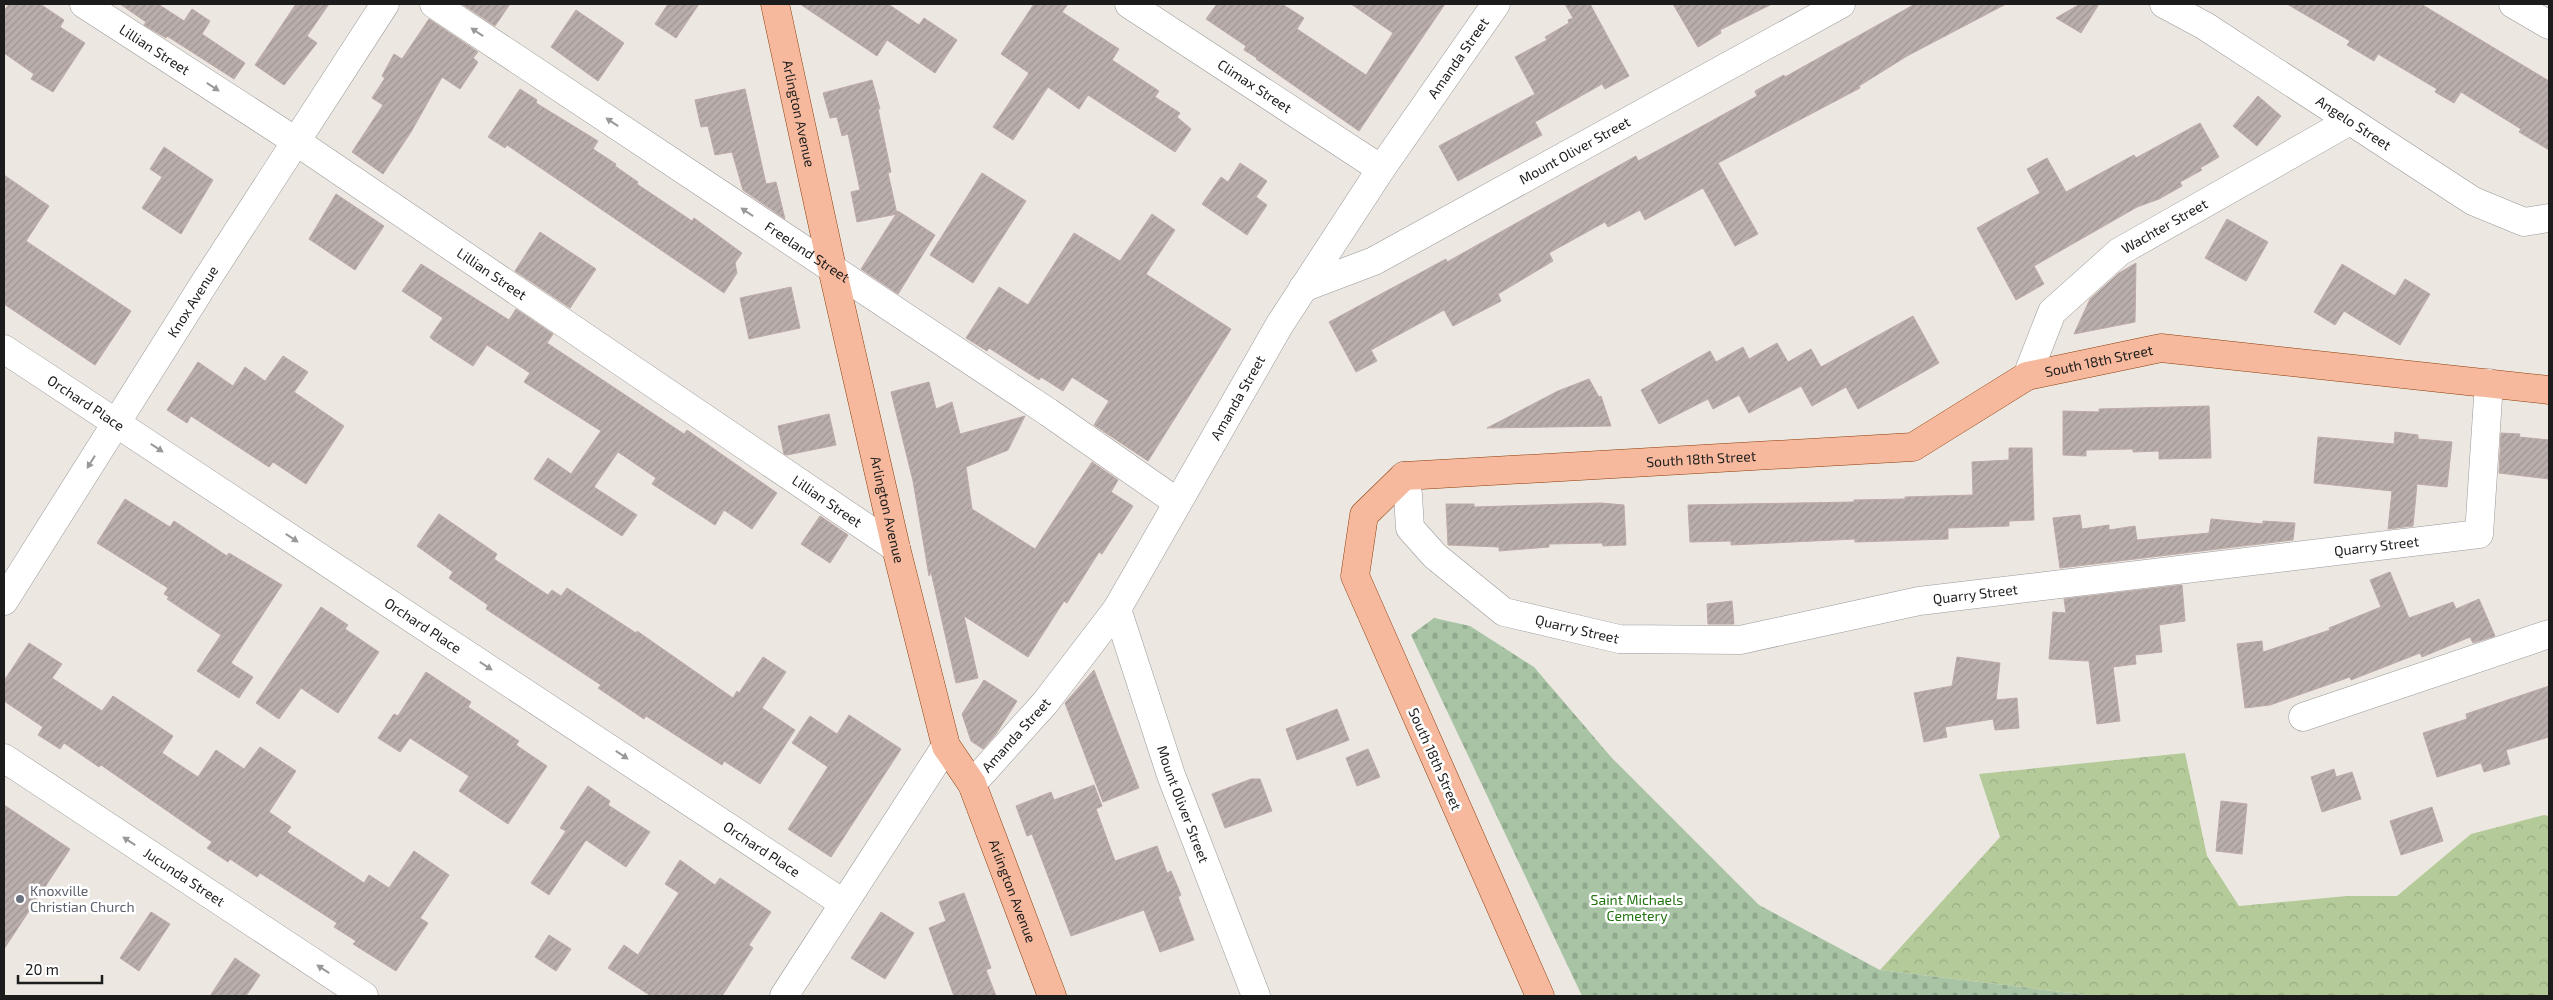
<svg xmlns="http://www.w3.org/2000/svg" width="2553" height="1000" font-family="'Exo 2',sans-serif">
<style>
.forest{fill:url(#forest-crowns)}
.cemetery{fill:url(#cemetery-stones)}
.building{fill:url(#building-hatch);stroke:#beaaa6}
.lines{fill:none;stroke-linecap:round;stroke-linejoin:round}
.minor-casing{stroke:#999;stroke-width:29}
.major-casing{stroke:#8c3d08;stroke-width:29}
.minor{stroke:#fff;stroke-width:28}
.major{stroke:#f6b99e;stroke-width:28}
.oneway{fill:#999}
.worship-dot{fill:#6b7280;stroke:#fff;stroke-width:2}
.labels{text-anchor:middle;stroke-width:5;stroke-linejoin:round;paint-order:stroke}
.street-label{font-size:14px;fill:#1c1c1c;stroke:#fff}
.worship-label{font-size:14px;fill:#5b616d;stroke:#fff;text-anchor:start}
.park-label{font-size:14px;fill:#237311;stroke:#fff}
</style>
<defs>
<pattern id="forest-crowns" width="20" height="18" patternUnits="userSpaceOnUse" patternTransform="scale(1.25)"><rect width="20" height="18" fill="#b5ca99"/><path d="M2 6a3 3 0 1 1 6 0M12 15a3 3 0 1 1 6 0" fill="none" stroke="#9bad83"/></pattern>
<pattern id="cemetery-stones" width="16" height="16" patternUnits="userSpaceOnUse" patternTransform="scale(1.25)"><rect width="16" height="16" fill="#a8c4a5"/><path d="M2 7V4a2 2 0 0 1 4 0v3zM10 15v-3a2 2 0 0 1 4 0v3z" fill="#90a88d"/></pattern>
<pattern id="building-hatch" width="6" height="6" patternUnits="userSpaceOnUse" patternTransform="scale(1.25)"><rect width="6" height="6" fill="#b9aeac"/><path d="M-1 1l2-2M0 6l6-6M5 7l2-2" fill="none" stroke="#9e9593"/></pattern>
</defs>
<rect width="100%" height="100%" fill="#ede7e2"/>
<path class="forest" d="M2185 753 2207 856 2239 906 2347 896H2397L2471 834 2544 815 2549 816V996H2095L1880 970 2000 837 1979 774Z"/>
<path class="cemetery" d="M1434 618 1470 626 1534 667 1611 757 1759 905 1880 970 2095 996H1582L1411 635Z"/>
<path class="building" d="M9 4H40L64 20 60 27 85 43 53 92 31 79 34 74 4 53V11Z
M120 4H158L184 21 192 9 210 21 202 34 245 63 234 79 167 36 166 38 144 25 146 22Z
M296 4H329L307 36 317 43 284 85 255 65Z
M462 4H510L495 26Z
M668 4H699L676 38 655 24Z
M800 4H888L919 25 924 18 957 40 935 73 887 40 877 56Z
M1034 4H1068L1062 12 1119 49 1112 60 1159 91 1155 97 1180 113 1177 117 1191 129 1175 152 1088 95 1079 109 1048 87 1013 140 993 127 1029 73 1001 54Z
M1217 4H1282L1304 18 1297 29 1366 75 1393 33 1351 4H1445L1359 131 1256 59 1257 58 1244 50 1246 46 1206 19Z
M1565 4H1590L1629 76 1605 89 1602 84 1535 122 1542 135 1458 181 1439 146 1535 94 1515 57 1547 40 1545 37 1569 23 1568 20 1573 18Z
M1673 4H1772L1720 30 1721 33 1698 47Z
M1915 4H2006L1907 56 1859 86 1860 88 1718 163 1758 234 1735 246 1703 188 1645 220 1640 210 1608 227 1605 222 1549 253 1553 261 1498 294 1501 301 1453 326 1444 310 1371 350 1377 361 1356 372 1329 322 1446 259 1447 262 1636 156 1638 161 1677 140 1757 96 1755 91 1784 75 1785 77Z
M2080 4H2099L2081 33 2056 18Z
M2287 4H2421L2549 81V150L2519 132 2521 129 2461 92 2454 103 2435 92 2437 89 2378 54 2374 61 2347 45 2350 41Z
M576 10 624 43 598 81 551 47Z
M429 19 478 52 473 58 478 62 460 89 442 77 411 132 383 174 352 152 383 105 372 98 385 78 382 76 394 54 402 59Z
M872 80 880 109H878L891 172 888 173 897 214 857 222 851 192 860 190 848 134 842 136 837 117 830 118 823 93Z
M520 89 537 100 536 103 598 141 593 149 616 164 615 166 638 182 637 184 692 221 694 218 742 253 735 263 737 273 724 293 507 145 505 148 488 137Z
M745 89 766 184 776 182 785 219 743 190 732 152 715 155 708 126 701 127 695 100Z
M2258 96 2281 116 2257 146 2233 126Z
M2200 123 2219 157 2200 168 2202 170 2180 182 2182 186 2159 199 2137 207 2034 266 2044 284 2016 300 1977 228 2040 193 2027 169 2047 158 2066 192 2134 155 2136 158Z
M164 147 213 180 181 234 142 208 162 177 150 169Z
M1240 163 1267 181 1256 197 1267 205 1247 235 1202 204 1221 177 1228 182Z
M982 173 1026 201 973 283 930 255Z
M4 175 49 206 26 241 131 311 95 365 4 304Z
M336 194 384 226 355 270 309 239Z
M898 211 935 235 898 294 861 269Z
M1152 214 1175 230 1146 274 1231 329 1148 461 1094 425 1109 401 1072 377 1063 391 1041 377 1039 380 989 348 987 351 966 338 999 287 1028 305 1074 233 1120 261Z
M2227 219 2268 242 2246 281 2205 258Z
M540 232 596 269 570 308 515 271Z
M2136 263 2135 322 2074 334 2090 299 2119 273Z
M421 264 509 320 516 309 553 334 547 343 684 434 687 430 777 493 752 529 724 510 715 525 652 484 656 478 618 452 594 487 637 515 622 536 534 479 548 458 571 474 601 431 524 382 530 373 487 345 473 366 433 340 430 337 443 318 402 291Z
M2342 264 2395 296 2405 279 2430 294 2400 345 2344 311 2335 325 2314 312Z
M791 287 800 328 749 339 740 298Z
M1913 316 1939 363 1858 409 1846 387 1812 406 1801 386 1749 413 1739 395 1713 409 1708 399 1659 424 1641 390 1710 351 1716 362 1743 347 1749 359 1777 343 1788 362 1811 349 1821 367Z
M283 356 308 372 294 392 344 426 306 484 273 462 269 467 191 416 187 423 167 410 198 362 233 386 245 367 265 381Z
M1589 379 1599 397 1601 396 1611 426 1487 428 1558 391Z
M929 382 936 409 952 402 960 434 1025 416 1008 450 966 467 972 509 1035 549 1092 462 1118 480 1111 492 1133 506 1102 554 1099 552 1067 603 1064 601 1028 657 964 616 978 678 956 683 931 572 929 576 913 481 891 392Z
M2209 406 2211 458 2159 459V451L2133 452V449L2086 450V456L2063 455V411L2099 412V409Z
M829 414 836 445 787 455 784 454 778 426Z
M2395 432 2418 435V439L2452 442 2447 487 2417 484 2413 526 2388 529 2392 491 2314 483 2318 437 2394 444Z
M2501 433 2520 434 2519 437 2549 440V479L2499 473Z
M2009 448H2032L2034 520 2009 521V526L1948 528V539L1855 542V539L1731 545V541L1690 542 1688 505 1854 502V500L1905 499V497L1973 495 1972 462 2009 460Z
M125 499 170 527 174 521 227 556 229 553 282 585 231 663 253 677 239 698 197 671 221 635 167 599 169 597 164 594 168 588 97 543Z
M1601 503 1624 505 1626 545 1603 546 1602 543 1549 544V547L1499 551V547L1448 545 1446 504H1474V507Z
M439 514 497 554 494 559 548 595 552 590 561 596 567 588 636 633 637 631 733 698 737 691 739 693 763 657 786 672 762 708 795 730 760 784 724 761 722 765 646 716 644 719 598 688 601 685 486 609 488 605 449 578 453 572 417 546Z
M2080 515 2082 529 2109 525V530L2135 526 2137 540 2209 533 2211 519 2263 524V521L2295 523 2293 540 2060 568 2053 518Z
M820 516 848 535 830 563 801 544Z
M2390 572 2409 618 2453 602 2456 609 2479 599 2495 636 2473 643 2470 637 2422 657 2420 653 2351 680 2350 677 2270 705 2245 708 2237 644 2262 641 2263 652 2330 630 2329 628 2381 607 2370 580Z
M2182 585 2185 621 2159 625 2162 652 2135 655 2136 664 2113 667 2120 721 2097 724 2089 661 2049 659 2053 612 2066 613 2064 599Z
M1732 601 1734 624H1708L1707 604Z
M321 607 348 625 345 629 379 652 338 713 301 688 279 719 256 703Z
M29 643 62 664 52 678 102 711 113 696 173 736 162 753 198 777 216 750 244 769 260 747 296 771 269 812 291 827 287 832 364 883 369 875 389 888 414 851 449 875 420 918 428 923 396 971 353 944 356 941 334 927 337 923 260 873 257 877 230 859 228 862 207 848 212 842 101 765 99 767 64 743 60 749 38 735 43 727 4 701V681Z
M1957 657 2000 663 1996 700 2017 698 2019 728 1995 730 1993 719 1945 727 1947 737 1924 742 1914 693 1952 686Z
M1094 670 1139 788 1103 802 1065 703Z
M426 672 471 702 468 707 519 741 516 745 547 766 508 824 459 791 469 776 410 738 400 752 378 738 394 714 398 716Z
M984 680 1017 701 996 734 983 749 971 741 962 714Z
M2549 686V737L2506 750 2510 764 2484 772 2481 763 2437 777 2423 733 2467 719 2466 714Z
M1337 709 1349 740 1297 760 1286 729Z
M849 715 901 749 831 857 788 829 828 767 792 743 810 716 837 734Z
M1368 749 1380 777 1357 786 1346 758Z
M2334 769 2336 777 2352 772 2361 799 2322 812 2311 777Z
M1251 779H1260L1272 811 1225 828 1212 794Z
M1094 785 1102 806 1096 809 1115 861 1157 846 1167 873 1171 871 1181 895 1178 897 1194 940 1160 952 1144 910 1071 936 1032 834 1027 836 1016 806 1051 792 1054 800Z
M588 786 610 801 608 805 650 832 626 867 586 840 549 895 531 883 566 831 560 828Z
M2221 801 2247 804 2242 854 2216 851Z
M4 805 70 849 4 949Z
M2432 807 2443 841 2401 855 2390 821Z
M680 860 715 885 720 878 771 912 749 945 753 948 722 996H651L608 968 624 945 638 955 679 893 665 884Z
M964 893 991 968 986 970 996 996H954L929 928 946 921 939 902Z
M151 912 170 924 139 971 120 958Z
M881 912 914 933 885 979 851 958Z
M549 935 571 949 556 971 535 957Z
M235 958 260 975 246 996H210Z"/>
<g class="lines">
<g class="minor-casing">
<g id="minor">
<path id="s1" d="M84 4 297 142 896 548"/>
<path id="s2" d="M434 4 1048 412 1177 502"/>
<path id="s3" d="M1129 4 1381 169"/>
<path id="s4" d="M2164 4 2205 26 2473 201 2524 222 2549 218"/>
<path d="M2513 4 2549 25"/>
<path id="s5" d="M1303 288 1374 261 1841 4"/>
<path id="s6" d="M4 349 843 903"/>
<path id="s7" d="M2027 376 2052 312 2119 252 2348 122"/>
<path id="s8" d="M1404 476 1408 495 1410 528 1435 556 1504 612 1619 639 1740 640 1919 601 2479 534 2489 383"/>
<path id="s9" d="M4 601 207 279 385 4"/>
<path id="s10" d="M1117 609 1171 775 1256 996"/>
<path d="M2303 717 2549 634"/>
<path id="s11" d="M4 758 364 996"/>
<path id="s12" d="M972 784 1045 703 1117 609 1280 324 1381 169 1496 4"/>
<path d="M784 996 946 746"/>
</g>
</g>
<g class="major-casing">
<g id="major">
<path id="s13" d="M775 4 832 268 896 548 946 746 972 784 1052 996"/>
<path id="s14" d="M1540 996 1355 576 1364 515 1404 476 1913 447 2027 376 2161 348 2549 390"/>
</g>
</g>
<use href="#minor" class="minor"/>
<use href="#major" class="major"/>
</g>
<defs><path id="oneway-solid" d="M-6-.8H1V-3.2L6.5 0L1 3.2V.8H-6Z" transform="scale(1.25)"/></defs>
<g class="oneway">
<use href="#oneway-solid" transform="translate(477 32) rotate(-146)"/>
<use href="#oneway-solid" transform="translate(213 87) rotate(33)"/>
<use href="#oneway-solid" transform="translate(612 122) rotate(-146)"/>
<use href="#oneway-solid" transform="translate(747 212) rotate(-146)"/>
<use href="#oneway-solid" transform="translate(157 448) rotate(33)"/>
<use href="#oneway-solid" transform="translate(91 462) rotate(122)"/>
<use href="#oneway-solid" transform="translate(292 538) rotate(33)"/>
<use href="#oneway-solid" transform="translate(486 666) rotate(33)"/>
<use href="#oneway-solid" transform="translate(622 755) rotate(33)"/>
<use href="#oneway-solid" transform="translate(129 841) rotate(-147)"/>
<use href="#oneway-solid" transform="translate(323 969) rotate(-147)"/>
</g>
<circle class="worship-dot" cx="20" cy="899" r="5"/>
<g class="labels">
<g class="street-label">
<text dy="5" stroke="none"><textPath href="#s1" startOffset="84">Lillian Street</textPath></text>
<text dy="5" stroke="none"><textPath href="#s12" startOffset="876">Amanda Street</textPath></text>
<text dy="5" stroke="none"><textPath href="#s3" startOffset="150">Climax Street</textPath></text>
<text dy="5" stroke="none"><textPath href="#s13" startOffset="112">Arlington Avenue</textPath></text>
<text dy="5" stroke="none"><textPath href="#s4" startOffset="224">Angelo Street</textPath></text>
<text dy="5" stroke="none"><textPath href="#s5" startOffset="305">Mount Oliver Street</textPath></text>
<text dy="5" stroke="none"><textPath href="#s7" startOffset="211">Wachter Street</textPath></text>
<text dy="5" stroke="none"><textPath href="#s2" startOffset="448">Freeland Street</textPath></text>
<text dy="5" stroke="none"><textPath href="#s1" startOffset="489">Lillian Street</textPath></text>
<text dy="5" stroke="none"><textPath href="#s9" startOffset="354">Knox Avenue</textPath></text>
<text dy="5" stroke="none"><textPath href="#s14" startOffset="1294">South 18th Street</textPath></text>
<text dy="5" stroke="none"><textPath href="#s12" startOffset="471">Amanda Street</textPath></text>
<text dy="5" stroke="none"><textPath href="#s6" startOffset="98">Orchard Place</textPath></text>
<text dy="5" stroke="none"><textPath href="#s14" startOffset="874">South 18th Street</textPath></text>
<text dy="5" stroke="none"><textPath href="#s1" startOffset="894">Lillian Street</textPath></text>
<text dy="5" stroke="none"><textPath href="#s13" startOffset="518">Arlington Avenue</textPath></text>
<text dy="5" stroke="none"><textPath href="#s8" startOffset="1062">Quarry Street</textPath></text>
<text dy="5" stroke="none"><textPath href="#s8" startOffset="658">Quarry Street</textPath></text>
<text dy="5" stroke="none"><textPath href="#s6" startOffset="502">Orchard Place</textPath></text>
<text dy="5" stroke="none"><textPath href="#s8" startOffset="254">Quarry Street</textPath></text>
<text dy="5" stroke="none"><textPath href="#s12" startOffset="66">Amanda Street</textPath></text>
<text transform="translate(1435 759) rotate(66)" y="5">South 18th Street</text>
<text dy="5" stroke="none"><textPath href="#s10" startOffset="206">Mount Oliver Street</textPath></text>
<text dy="5" stroke="none"><textPath href="#s6" startOffset="908">Orchard Place</textPath></text>
<text dy="5" stroke="none"><textPath href="#s11" startOffset="216">Jucunda Street</textPath></text>
<text dy="5" stroke="none"><textPath href="#s13" startOffset="922">Arlington Avenue</textPath></text>
</g>
<g class="worship-label">
<text x="30" y="896">Knoxville<tspan x="30" dy="16">Christian Church</tspan></text>
</g>
<g class="park-label">
<text x="1637" y="905">Saint Michaels<tspan x="1637" dy="16">Cemetery</tspan></text>
</g>
</g>
<rect width="2553" height="1000" fill="none" stroke="#1c1c1c" stroke-width="10"/>
<path d="M18 975v8h84v-8" fill="none" stroke="#1c1c1c" stroke-width="2.5"/>
<text x="25" y="975" font-size="15" fill="#1c1c1c" stroke="#ffffff" stroke-width="4" paint-order="stroke">20 m</text>
</svg>
